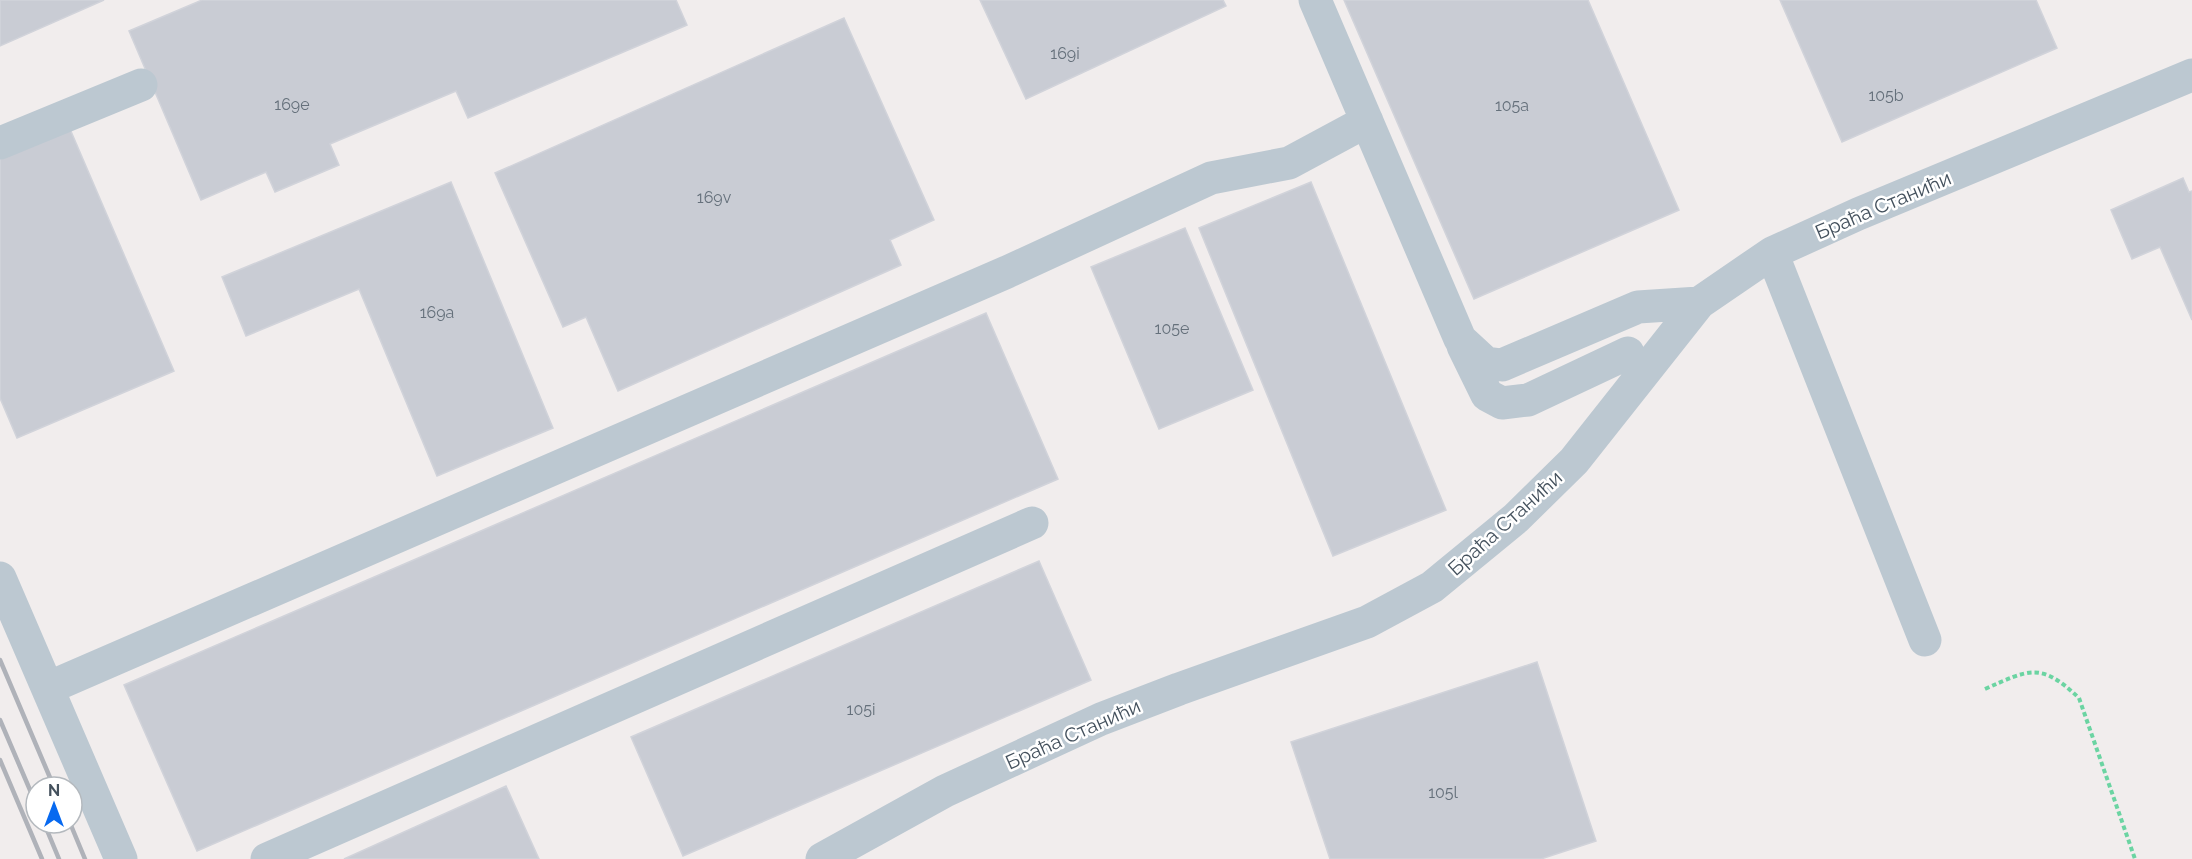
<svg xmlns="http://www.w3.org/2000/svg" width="2192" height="859" font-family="Raleway,sans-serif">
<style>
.building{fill:#c9ccd4;stroke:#d1d3da;stroke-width:1.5}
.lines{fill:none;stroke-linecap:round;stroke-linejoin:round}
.path{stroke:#6bd4a2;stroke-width:4;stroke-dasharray:4.5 3;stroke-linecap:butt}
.minor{stroke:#bcc8d1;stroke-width:33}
.rail{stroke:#afb2b9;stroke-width:4.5}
.labels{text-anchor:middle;stroke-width:5;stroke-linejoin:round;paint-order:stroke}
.number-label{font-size:16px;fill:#65707b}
.street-label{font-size:20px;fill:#44515d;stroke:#fff}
</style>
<rect width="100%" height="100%" fill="#f1eded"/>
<path class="building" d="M0 0H104L0 46Z
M202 0H676L687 25 468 118 456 91 330 144 339 165 275 192 266 172 201 200 129 31Z
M980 0H1223L1226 6 1026 99Z
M1344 0H1588L1679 210 1474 299Z
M1780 0H2036L2057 48 1842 142Z
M844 18 934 220 890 240 901 265 618 391 586 317 563 327 495 173Z
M67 122 174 371 17 438 0 398V151Z
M2183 178 2189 192 2192 191V320L2160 247 2132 259 2111 210Z
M451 182 553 428 437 476 359 289 246 336 222 277Z
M1311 182 1446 510 1333 556 1199 228Z
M1185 228 1253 390 1159 429 1091 267Z
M986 313 1058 479 197 851 124 685Z
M1039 561 1091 680 683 856 631 737Z
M1537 662 1596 841 1541 859H1330L1291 742Z
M506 786 539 859H344Z"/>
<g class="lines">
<path class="path" d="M1985 689C2030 669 2041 662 2079 698L2135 859"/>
<path class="minor" d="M1315 0 1460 339 1486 363 1502 365 1638 307 1699 303
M0 143 141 85
M1772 253 1925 640
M1463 346 1487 395 1502 403 1528 400 1628 353
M0 578 121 859
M48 688 1007 272 1211 178 1289 163 1367 121
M267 859 1032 523
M822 859 945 791 1101 719 1179 689 1367 622 1432 587 1516 518 1574 461 1699 303 1772 253 1858 214 2192 75"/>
<path class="rail" d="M0 660 54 787
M0 720 36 804
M0 760 42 859
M44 823 59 859
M70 823 85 859"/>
</g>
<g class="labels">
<g class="number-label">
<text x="1065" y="59">169i</text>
<text x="1886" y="101">105b</text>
<text x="292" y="110">169e</text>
<text x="1512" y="111">105a</text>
<text x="714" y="203">169v</text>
<text x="437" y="318">169a</text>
<text x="1172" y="334">105e</text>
<text x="861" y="715">105i</text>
<text x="1443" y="798">105l</text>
</g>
<g class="street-label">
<text transform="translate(1883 205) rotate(-23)" y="7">Браћа Станићи</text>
<text transform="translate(1505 523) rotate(-42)" y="7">Браћа Станићи</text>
<text transform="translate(1073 734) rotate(-24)" y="7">Браћа Станићи</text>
</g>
</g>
<g transform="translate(54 805)"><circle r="28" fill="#ffffff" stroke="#b4b9be" stroke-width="1.5"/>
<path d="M0-4.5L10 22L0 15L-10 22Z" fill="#0769f0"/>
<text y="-9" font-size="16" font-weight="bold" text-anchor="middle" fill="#44515d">N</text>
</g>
</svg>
